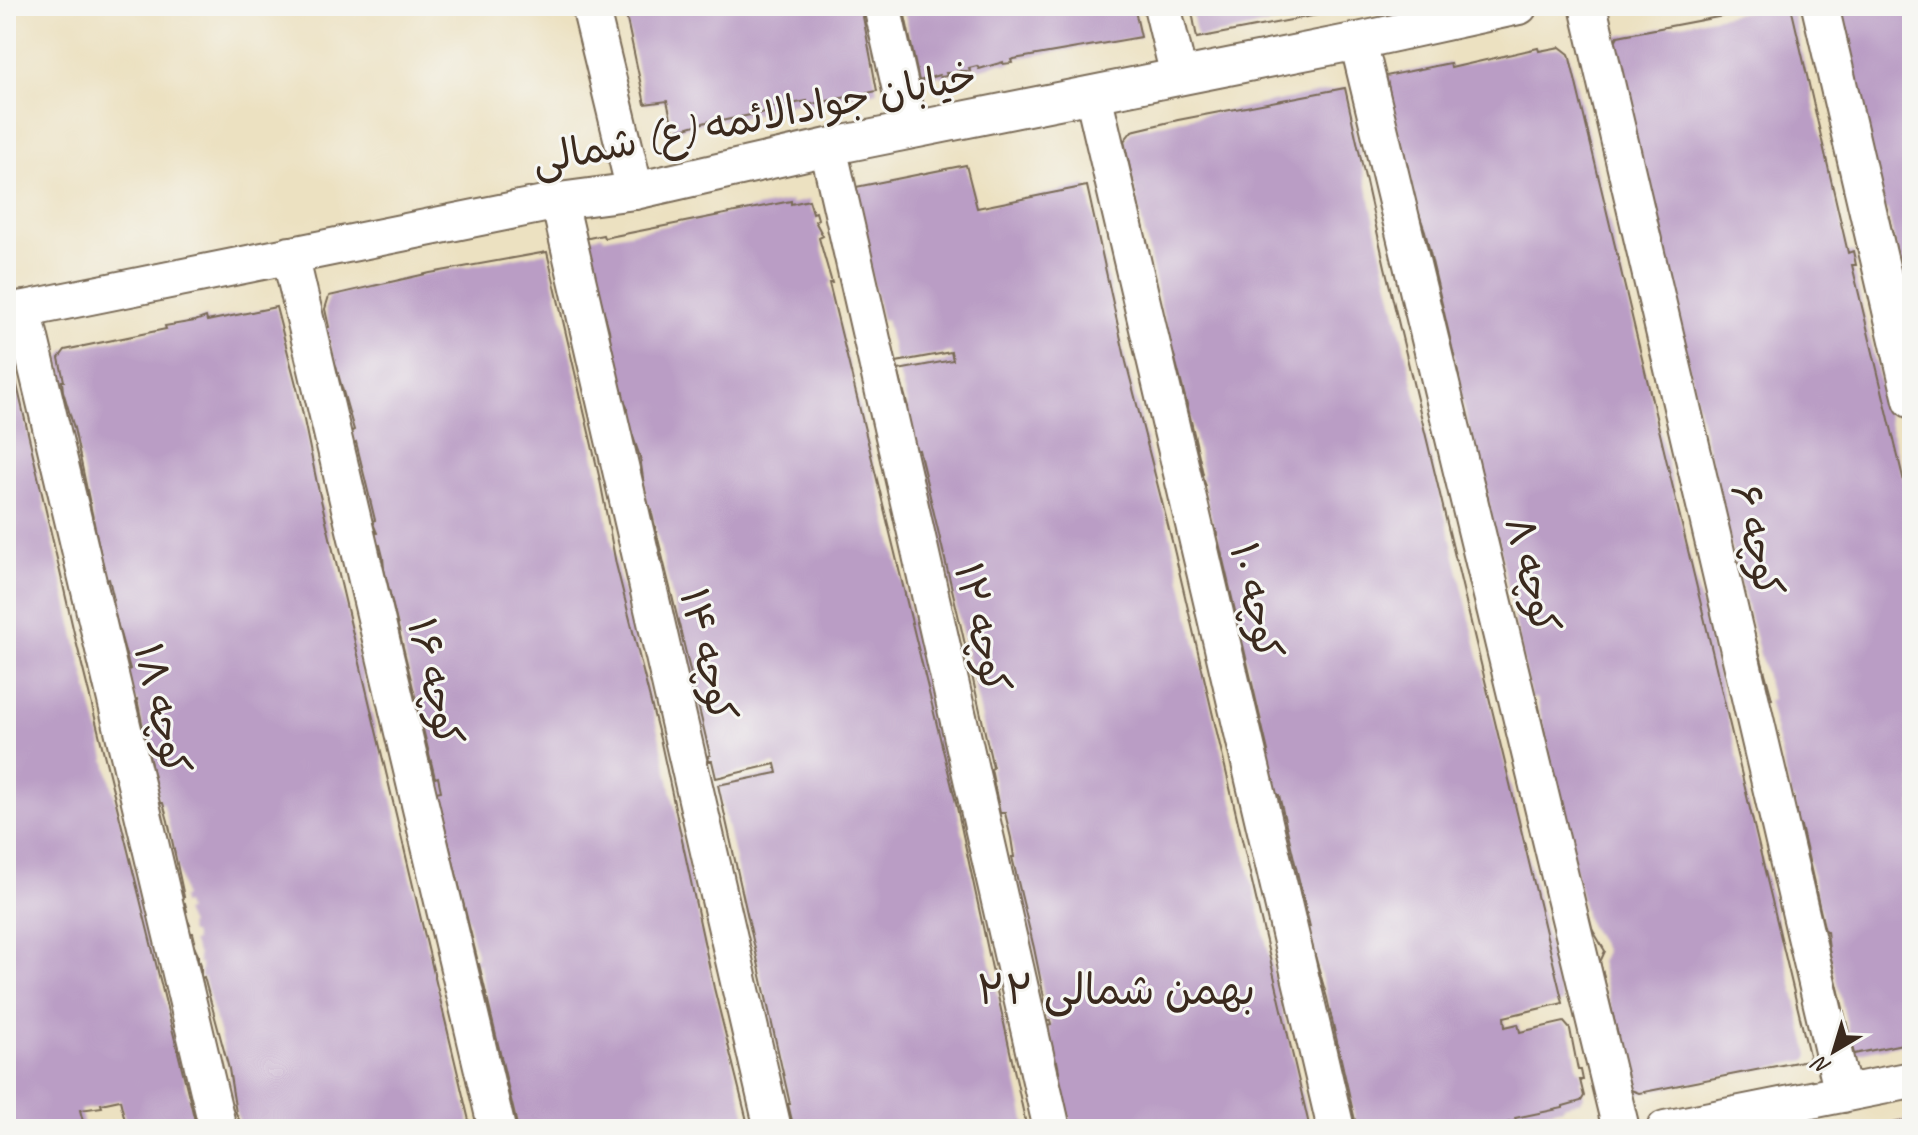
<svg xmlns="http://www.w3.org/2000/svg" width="1918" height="1135" font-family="Caveat,'Playpen Sans Arabic',sans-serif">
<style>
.building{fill:#ba9dc5}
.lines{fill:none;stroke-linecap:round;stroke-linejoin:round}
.minor-casing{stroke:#796a57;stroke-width:40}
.minor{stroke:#fff;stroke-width:36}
.labels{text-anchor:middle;stroke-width:6;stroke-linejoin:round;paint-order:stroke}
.street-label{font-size:40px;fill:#3b2a1e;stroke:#f6f6f2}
.neighbourhood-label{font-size:42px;fill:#3b2a1e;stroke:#f6f6f2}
</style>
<rect width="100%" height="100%" fill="#f6f6f2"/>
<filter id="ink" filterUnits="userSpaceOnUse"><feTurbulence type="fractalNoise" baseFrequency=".0125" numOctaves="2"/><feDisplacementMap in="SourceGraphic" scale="16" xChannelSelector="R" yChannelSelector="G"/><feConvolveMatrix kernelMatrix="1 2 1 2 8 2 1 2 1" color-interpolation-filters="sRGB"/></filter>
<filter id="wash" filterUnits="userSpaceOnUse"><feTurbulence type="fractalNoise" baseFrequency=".006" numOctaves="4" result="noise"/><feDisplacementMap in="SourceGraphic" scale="32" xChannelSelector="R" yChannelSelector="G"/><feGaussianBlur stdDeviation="1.8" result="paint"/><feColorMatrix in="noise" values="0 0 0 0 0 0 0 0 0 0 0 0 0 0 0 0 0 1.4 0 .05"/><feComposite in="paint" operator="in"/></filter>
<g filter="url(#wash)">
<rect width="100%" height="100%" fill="#ece1c1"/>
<g id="blocks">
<path class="building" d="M624 6H861L877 91 807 105V101L764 109 765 112 721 121V118L674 131 667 101 645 104Z
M903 6H1134L1141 37 1014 59 1011 60 1012 63 1003 64V62L979 69 977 66 969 68 970 71H957L958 74 952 75 951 73H946L947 76 940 77 939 75 919 81Z
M1186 6H1348L1349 9 1197 38 1192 12 1187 13Z
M1776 6H1786L1792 11 1848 253 1853 251 1856 265H1852L1912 515V1042L1854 1054 1829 950 1827 931H1825L1801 826H1798L1797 810H1794V799H1792L1768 700 1772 699 1728 536 1613 45 1618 36Z
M1838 6H1912V320L1887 209 1883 210Z
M1560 47 1569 54 1809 1055 1807 1060 1639 1093 1631 1090 1616 1037 1618 1036 1600 962 1605 951 1586 919 1537 698 1531 699 1498 538H1496L1487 508 1490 507 1489 503 1486 504 1485 498 1488 497 1456 378 1459 377 1425 231 1416 205 1402 144 1400 143 1386 76 1450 63 1451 68 1538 48 1539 51Z
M1345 88 1385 267 1563 1003 1504 1017 1505 1027 1518 1024 1520 1032 1564 1022 1570 1029 1578 1070H1581L1583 1080H1580L1584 1096 1581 1101 1563 1106V1108L1515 1118 1516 1121 1479 1129H1357L1327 998 1307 927H1310L1279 795H1276L1265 752 1268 751 1216 530H1214L1204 486H1206L1204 481H1202L1201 475 1203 474 1189 412 1174 355 1172 356 1124 141 1132 131 1178 120Z
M966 165 977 208 1087 186 1126 362 1172 541 1310 1129H1072L1057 1076H1060L1057 1061 1055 1062 1048 1026 1051 1025 1050 1021H1047L1043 1008 1046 1007 1034 948 1012 857H1014L1011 838 1005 813H1000L991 769 993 768 961 627 919 450 915 451 904 407H908L898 370 953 360 951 352 896 362 886 319 882 320 871 275 856 187Z
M809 200 813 213 816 212 818 219 815 221 823 236 819 238 832 283H829L956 803 1027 1129H794L788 1104H790L718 785 777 773 775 764 716 778 712 761H709L708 756 710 755 684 645 650 506H647L640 457 627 419V407L620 395 623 394 613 361 609 330 584 239 603 235 604 238 791 201V204Z
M547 252 600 480 616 564 661 743 714 988 749 1129H518L480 968 479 964H475L474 958H477L472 938 436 792 441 791 438 777 435 778 384 569 383 557 380 545 377 546 375 534 377 533 372 521 375 520 356 442 354 443 350 432 354 430 325 328 329 327 325 309 329 296 430 273Z
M276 307 299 396 317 483 471 1129H243L236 1113 229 1069 204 977 201 978V965L200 962 198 963V955L192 942 195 941 193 933H190L188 925H190L184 912 187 911 185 903 182 904 181 897H184L168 821 163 803H159L137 699 134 700 127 670 130 669 111 601 114 600 109 579 106 580 74 428 63 391 62 381H64L59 358 65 350 166 329 165 326 195 321 206 317 207 321Z
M6 366 14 372 75 637 197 1129H127L120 1100 101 1104 102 1107 80 1110 85 1129H6Z
M1912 1119V1129H1884L1894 1126 1893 1123Z"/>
</g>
</g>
<g filter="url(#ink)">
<use href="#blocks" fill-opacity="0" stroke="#796a57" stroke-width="2"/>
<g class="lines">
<g class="minor-casing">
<path id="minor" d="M590 6 635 191
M882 6 910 130
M1162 6 1179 76
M1588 6 1843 1094
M1820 6 1912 400
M1358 41 1621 1129
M1093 94 1336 1129
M828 147 1052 1129
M559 201 773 1129
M290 255 497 1129
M23 309 218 1129
M6 313 559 201 635 191 828 147 1358 41 1519 6
M1665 1129 1912 1080"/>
</g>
<use href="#minor" class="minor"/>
</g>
</g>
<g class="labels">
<g class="street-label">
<text transform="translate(754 117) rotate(-11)" y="14">خیابان جوادالائمه (ع) شمالی</text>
<text transform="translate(1758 540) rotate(77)" y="14">کوچه ۶</text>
<text transform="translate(1533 575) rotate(76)" y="14">کوچه ۸</text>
<text transform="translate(1257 601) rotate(77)" y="14">کوچه ۱۰</text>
<text transform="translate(983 628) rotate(77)" y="14">کوچه ۱۲</text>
<text transform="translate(709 655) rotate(77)" y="14">کوچه ۱۴</text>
<text transform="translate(436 682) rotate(77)" y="14">کوچه ۱۶</text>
<text transform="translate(163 709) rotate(77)" y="14">کوچه ۱۸</text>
</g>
<g class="neighbourhood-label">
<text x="1116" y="1004">۲۲ بهمن شمالی</text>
</g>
</g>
<rect width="1918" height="1135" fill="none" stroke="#f6f6f2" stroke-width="32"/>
<g transform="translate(1834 1051) rotate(218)" stroke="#f6f6f2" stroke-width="6" paint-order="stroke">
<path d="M0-6L14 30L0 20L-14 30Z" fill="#3b2a1e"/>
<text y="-12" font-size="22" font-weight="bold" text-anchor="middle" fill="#3b2a1e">N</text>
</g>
</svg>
